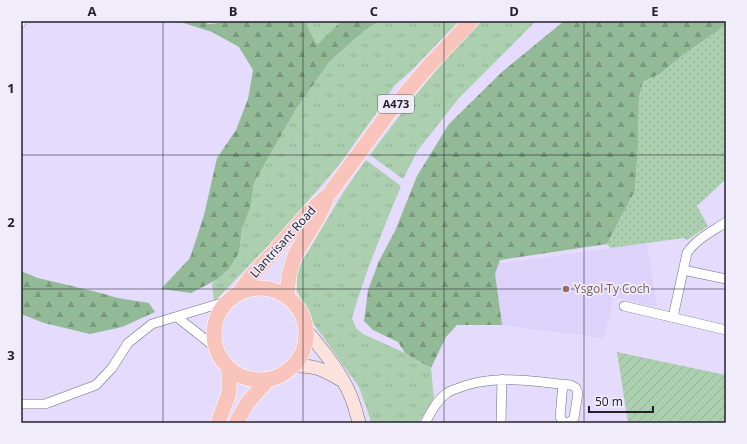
<svg xmlns="http://www.w3.org/2000/svg" width="747" height="444" font-family="'Open Sans',sans-serif">
<style>
.built{fill:#ddd2fa}
.grass{fill:url(#grass-tufts)}
.forest{fill:url(#forest-firs)}
.park{fill:url(#park-dots)}
.garden{fill:url(#garden-furrows)}
.lines{fill:none;stroke-linecap:round;stroke-linejoin:round}
.street-casing{stroke:#706885;stroke-width:10}
.secondary-casing{stroke:#706885;stroke-width:14}
.primary-casing{stroke:#fff;stroke-width:16}
.street{stroke:#fff;stroke-width:9}
.secondary{stroke:#fce2dd;stroke-width:13}
.primary{stroke:#f8c4bc;stroke-width:15}
.grid{fill:none;stroke:#23202c;stroke-width:1;stroke-opacity:0.55}
.education-dot{fill:#8d6e63;stroke:#f0ecfa;stroke-width:1.5}
.labels{text-anchor:middle;stroke-width:3.5;stroke-linejoin:round;paint-order:stroke}
.shield{fill:#f0ecfa;stroke:#605d6a;stroke-width:1}
.shield-label{font-size:11px;font-weight:bold;fill:#23202c}
.street-label{font-size:12px;fill:#23202c;stroke:#f0ecfa}
.education-label{font-size:12px;fill:#785e54;stroke:#f0ecfa;text-anchor:start}
.neatline{fill:none;stroke:#23202c;stroke-width:1.5}
.grid-label{font-size:13px;text-anchor:middle;font-weight:bold;fill:#23202c}
</style>
<defs>
<pattern id="grass-tufts" width="24" height="20" patternUnits="userSpaceOnUse"><rect width="24" height="20" fill="#accfaf"/><path d="M3 7l-1-3M5 7V3M7 7l1-3M15 17l-1-3M17 17v-4M19 17l1-3" fill="none" stroke="#94b197"/></pattern>
<pattern id="forest-firs" width="22" height="20" patternUnits="userSpaceOnUse"><rect width="22" height="20" fill="#93ba96"/><path d="M5 1l3.5 6h-7zM16 11l3.5 6h-7z" fill="#78977b"/></pattern>
<pattern id="park-dots" width="8" height="8" patternUnits="userSpaceOnUse"><rect width="8" height="8" fill="#accfaf"/><path d="M2 2h.1M6 6h.1" fill="none" stroke="#94b197" stroke-width="1.8" stroke-linecap="round"/></pattern>
<pattern id="garden-furrows" width="10" height="10" patternUnits="userSpaceOnUse"><rect width="10" height="10" fill="#accfaf"/><path d="M-1 1l2-2M0 10L10 0M9 11l2-2" fill="none" stroke="#94b197"/></pattern>
</defs>
<rect width="100%" height="100%" fill="#e5dcfd"/>
<path class="built" d="M647 243 657 307 614 297 604 338 468 321 490 265Z"/>
<path class="grass" d="M306 21H341L317 45 309 30Z
M379 21H459L413 69 394 86 377 112 339 165 295 216 265 249 214 302 212 283 218 279 229 269 239 253 242 228 250 209 254 183 296 109 330 61 364 31Z
M482 21H536L459 98 418 150 403 179 370 155C382 138 395 122 407 106 431 76 455 47 482 21Z
M366 160 401 186C383 230 365 273 352 318L356 328 363 334 405 353 431 368 434 398 418 423H370V418L359 387 310 319 297 291V276L300 265 344 191Z"/>
<path class="forest" d="M177 21H202L209 24 228 22 229 21H306L309 30 317 45 341 21H379L364 31 330 61 296 109 254 183 250 209 242 228 239 253 229 269 218 279 191 293 161 289 190 258 204 215 217 158 236 130 248 99 253 70 239 47 212 32Z
M564 21H726V214H725V26L683 55 660 74 643 82 639 97 638 146 635 191 607 244 500 260 495 274 502 325H457L446 337 431 368 405 353 398 342 373 330 364 321 368 290 379 261 395 231 417 176 449 124 503 71Z
M21 271 38 278 97 292 118 298 149 303 155 312 122 327 90 334 44 323 21 314Z"/>
<path class="park" d="M725 24V180L697 206 708 226 687 240 684 238 610 248 607 244 635 191 638 146 639 97 643 82 660 74 683 55 715 33Z"/>
<path class="garden" d="M617 352 726 375V423H628Z"/>
<g class="lines">
<g class="street-casing">
<path id="street" d="M21 23V21
M683 270 726 279
M624 306 726 330
M177 317 216 348
M673 317 687 253C696 239 713 231 726 222
M21 404H45L96 385 112 368 128 343 152 324 228 301
M425 423C431 412 437 400 447 393 453 389 461 387 467 385 502 375 536 382 571 385L576 388 578 393 574 418C570 424 563 424 560 417L563 384
M501 423 502 379"/>
</g>
<g class="secondary-casing">
<path id="secondary" d="M306 330C326 354 346 378 355 408 356 413 358 418 359 423
M295 366C315 365 324 370 341 380"/>
</g>
<g class="primary-casing">
<path id="primary" d="M214 334a46 46 0 1 1 92 0a46 46 0 1 1-92 0Z
M239 293 252 275 267 259 310 211 330 193 387 115 426 69 471 21
M287 296 289 275 295 255 318 217 326 201
M218 423 229 393V369
M236 423 248 402 268 380"/>
</g>
<use href="#street" class="street"/>
<use href="#secondary" class="secondary"/>
<use href="#primary" class="primary"/>
</g>
<path class="grid" d="M163 21V423M303 21V423M444 21V423M584 21V423M21 155H726M21 289H726"/>
<circle class="education-dot" cx="566" cy="289" r="4"/>
<g class="labels">
<rect class="shield" x="378" y="95" width="36" height="18" rx="3"/>
<g class="shield-label">
<text x="396" y="108">A473</text>
</g>
<g class="street-label">
<text transform="translate(283 242) rotate(-48)" y="4">Llantrisant Road</text>
</g>
<g class="education-label">
<text x="574" y="293">Ysgol Ty Coch</text>
</g>
</g>
<rect width="747" height="444" fill="none" stroke="#f0ecfa" stroke-width="44"/>
<path d="M589 406v6h64v-6" fill="none" stroke="#23202c" stroke-width="2"/>
<text x="595" y="406" font-size="12" fill="#23202c" stroke="#f0ecfa" stroke-width="3" paint-order="stroke">50 m</text>
<rect x="22" y="22" width="703" height="400" class="neatline"/>
<g class="grid-label">
<text x="92" y="16">A</text>
<text x="233" y="16">B</text>
<text x="374" y="16">C</text>
<text x="514" y="16">D</text>
<text x="655" y="16">E</text>
<text x="11" y="93">1</text>
<text x="11" y="227">2</text>
<text x="11" y="360">3</text>
</g>
</svg>
